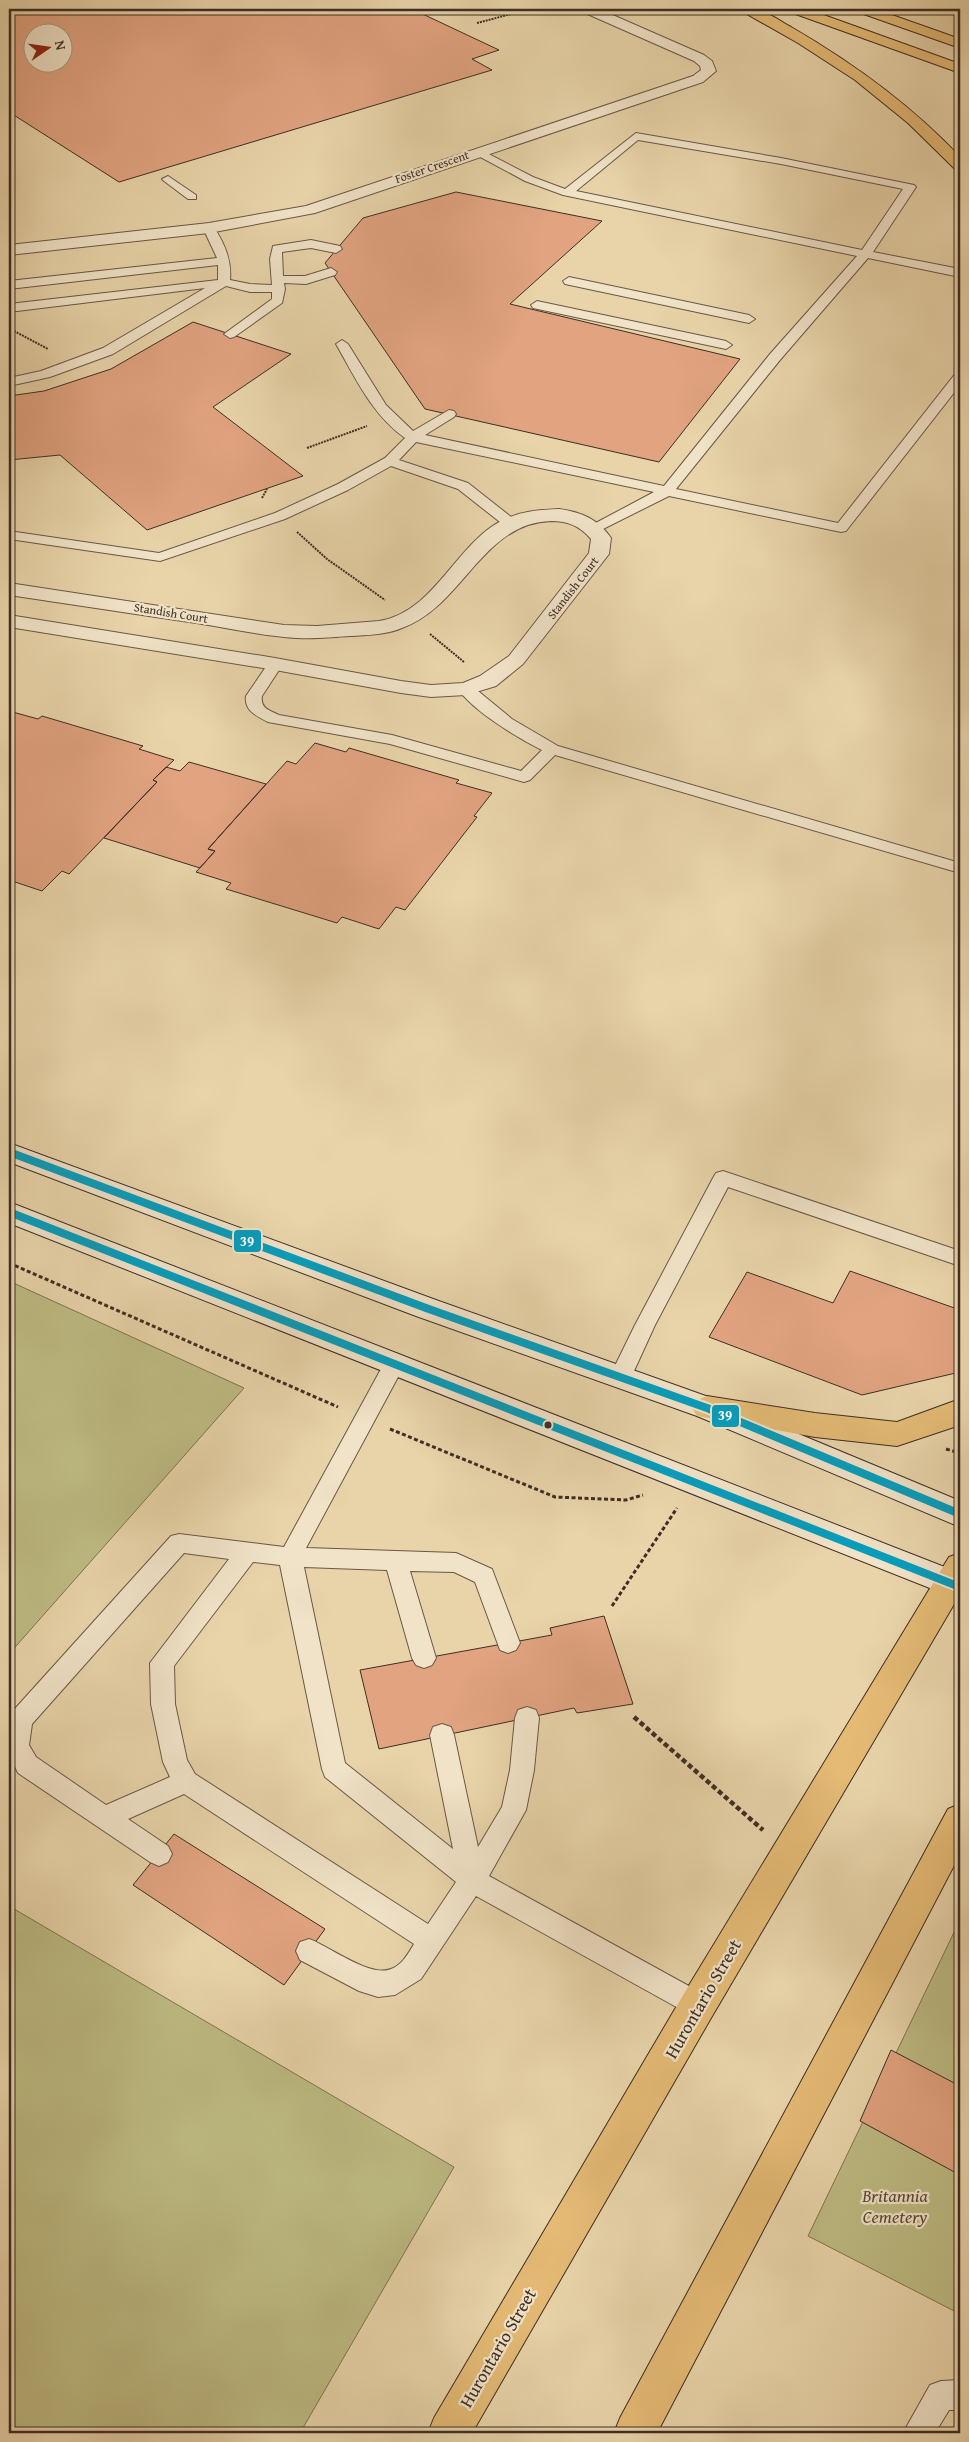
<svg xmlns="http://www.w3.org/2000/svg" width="969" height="2442" font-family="'Gentium Book Plus',serif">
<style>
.green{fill:#bebb83;stroke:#7e7454}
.building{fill:#e1a380;stroke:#3e2e24;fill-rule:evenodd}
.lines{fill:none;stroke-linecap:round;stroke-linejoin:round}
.service-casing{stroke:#695846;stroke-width:2}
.minor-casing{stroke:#695846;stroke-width:2}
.secondary-casing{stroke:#3e2e24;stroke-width:2}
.primary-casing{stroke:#3e2e24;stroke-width:2}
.motorway-casing{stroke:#3e2e24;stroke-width:2}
.path-far2{stroke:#3e2e24;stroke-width:2;stroke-dasharray:2 1;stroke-linecap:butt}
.path-far1{stroke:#3e2e24;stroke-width:3;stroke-dasharray:4 2.5;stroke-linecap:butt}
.path{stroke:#3e2e24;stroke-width:4.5;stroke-dasharray:5 3;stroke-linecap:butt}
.service{fill:#f1e3c8;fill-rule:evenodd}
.minor{fill:#f1e3c8;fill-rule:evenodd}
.secondary{fill:#f1e3c8;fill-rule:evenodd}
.primary{fill:#e4ba75;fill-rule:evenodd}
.motorway{fill:#e4ba75;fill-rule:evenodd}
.bus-1-casing{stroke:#f1e3c8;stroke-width:12}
.bus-1{stroke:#069dbd;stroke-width:8}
.bus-dot{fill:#3e2e24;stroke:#f1e3c8;stroke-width:2}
.labels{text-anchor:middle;stroke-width:4.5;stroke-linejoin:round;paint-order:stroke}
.far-street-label{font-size:12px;fill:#3e2e24;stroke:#f1e3c8}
.near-street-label{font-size:18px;fill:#3e2e24;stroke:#f1e3c8}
.near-park-label{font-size:18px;font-style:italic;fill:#584a37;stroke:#f1e3c8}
.line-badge{stroke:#f1e3c8;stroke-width:2}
.badge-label{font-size:14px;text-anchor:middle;font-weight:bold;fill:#fff}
</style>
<rect width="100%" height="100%" fill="#e9d4aa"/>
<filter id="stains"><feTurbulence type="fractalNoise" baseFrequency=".004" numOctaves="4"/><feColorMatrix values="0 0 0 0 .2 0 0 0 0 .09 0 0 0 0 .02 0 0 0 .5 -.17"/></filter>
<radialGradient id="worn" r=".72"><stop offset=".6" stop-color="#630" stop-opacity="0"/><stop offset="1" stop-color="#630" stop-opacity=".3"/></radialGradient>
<path class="green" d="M9 1281 244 1388 9 1654Z
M9 1906 454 2167 300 2433H9Z
M958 1924 960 1925V2314L808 2236Z"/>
<path class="building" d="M9 9H375L379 11 412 9 499 50 472 59 492 70 119 182 9 112ZM32 32H62V62H32Z
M456 192 602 221 510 304 740 359 659 462 425 409 325 263 363 218Z
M193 322 291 354 213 407 303 476 147 530 60 455 9 460V396L44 391 111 369Z
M9 711 38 719 42 716 143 746 139 749 174 760 153 780 157 782 69 874 62 871 42 891 9 880Z
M315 743 346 752 349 748 459 780 456 783 492 793 474 816 477 817 405 910 396 907 379 929 342 917 337 923 226 889 231 883 196 872 215 851 208 849 287 761 296 764Z
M189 762 266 784 208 849 215 851 200 868 104 838 157 782 153 780 166 767 180 771Z
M850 1271 960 1310V1372L862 1395 709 1337 747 1272 833 1303Z
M604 1616 633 1704 577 1713 574 1708 379 1749 360 1670 552 1635 550 1628Z
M174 1834 325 1929 284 1985 133 1885Z
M891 2050 960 2086V2175L860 2121Z"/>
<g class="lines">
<g class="service-casing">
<path id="service" d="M636 133 781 158 914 185 916 187 873 252 960 269V277L868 258 780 360 676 489 838 523 955 374 960 373V385L846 531 841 532 669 496 595 533 588 529 590 526 654 492 416 442 399 460 468 483 515 520 517 523 515 526H505L458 489 391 466 348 490 285 519 160 561 9 539V531L159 553 275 513 338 484 385 458 405 438C372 415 355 377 336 344L342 340 348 344 386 405 413 431 449 410 454 411 456 414 454 417 425 435 664 486 770 354 857 256 563 195 525 181 471 152 477 149 481 150 533 177 565 189ZM638 140 781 164 903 189 862 250 576 191Z
M168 176 196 195V199H188L164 181 162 179Z
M209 224 213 226C224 242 232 260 230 280L250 284 272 285 270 259 273 246 311 240 340 246 342 249 336 253 311 248 282 252 283 276H305L331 268 337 272 335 275 306 284 284 283 285 289 282 303 234 337 230 338 224 334 272 299V292H250L226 286 113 354 50 377 9 386V378L41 371 103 348 205 288 9 312V304L218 280V265L9 289V281L217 258 203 228Z
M569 277 749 315 755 319 749 323 565 284 563 281Z
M537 301 726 341 732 345 726 349 533 308 531 305Z
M275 659 283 664 262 696C260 708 269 710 279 715L392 735 521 771 542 750C518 738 473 711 458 689L466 684 472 686 512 719 558 746 960 863V873L555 755 530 780 524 782 390 744 268 722C257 716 244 711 246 696L270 661Z
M723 1171 960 1251V1266L728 1187 655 1325 629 1382 621 1384 613 1382 610 1376 635 1325 713 1178 716 1173Z
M394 1356 401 1358 405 1364 306 1548 456 1553 492 1569 520 1643 516 1650 508 1653 500 1650 475 1582 454 1572 410 1571 436 1658 432 1665 424 1668 416 1665 412 1658 387 1570 304 1567 345 1763 453 1849 430 1735 433 1727 442 1724 451 1727 454 1735 478 1847 502 1807 510 1770 515 1718 518 1710 527 1707 536 1710 539 1718 534 1770 526 1810 489 1876 707 1996 711 2005 707 2014 698 2018 689 2014 476 1896 421 1979 395 1995 378 1997 359 1991 300 1960 296 1951 300 1942 309 1939C329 1946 370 1978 391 1969 402 1965 408 1954 414 1944L184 1794 128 1819 168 1846 172 1854 168 1862 159 1866 150 1862 18 1773 9 1754V1721L12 1712 171 1536 179 1534 284 1547 387 1358ZM184 1553 229 1559 150 1663 151 1704 163 1762 170 1777 106 1805 36 1757 29 1745 32 1724ZM253 1562 280 1565 322 1769 325 1777 456 1882 428 1924 195 1774 187 1760 175 1704 174 1666Z
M960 2380V2410H949L935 2433H903L930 2385 941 2381Z"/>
</g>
<g class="minor-casing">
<path id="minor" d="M581 9H599L704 55 712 61 716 71 703 82 315 213 209 233 9 255V245L209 223 306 206 693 76 701 70 700 66 694 61 583 12Z
M559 509C581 512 598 519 611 538L609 554 523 664 496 686 466 695 431 697 401 693 275 670 9 627V615L275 658 401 681 431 685 463 683 480 676 509 656 589 553 591 539C580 526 568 521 551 521 482 523 463 606 402 628 386 635 367 635 350 636 332 637 315 639 297 638 260 636 225 627 189 622 129 613 69 604 9 595V583L284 625 317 626 379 621C435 612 455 544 503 520 521 511 539 510 559 509Z"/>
</g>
<g class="secondary-casing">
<path id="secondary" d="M9 1143 436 1300 717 1400 960 1501V1527L697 1416 416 1316 9 1162Z
M9 1202 960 1573V1600L9 1223Z"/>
</g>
<g class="primary-casing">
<path id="primary" d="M707 1396 815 1413 897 1422 960 1399V1425L897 1446 815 1437 697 1416 692 1408 697 1400Z
M960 1553V1594L711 2018 472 2433H428L434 2418 685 1992 949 1557Z
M960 1804V1854L657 2433H614L620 2418 948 1809Z"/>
</g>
<g class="motorway-casing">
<path id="motorway" d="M738 9C743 9 749 8 753 9 765 10 780 21 791 27 853 63 911 105 960 157V171L955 169 908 123 855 80 798 43Z
M788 9H807L960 64V73L790 12Z
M856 9H875L960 39V48L858 12Z
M945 9H960V16L947 12Z"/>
</g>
<path class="path-far2" d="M477 23 530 9
M14 331 48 349
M307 448 367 426
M262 498 267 489
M297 532 327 559 385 600
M430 634 464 662"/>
<path class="path-far1" d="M9 1263 338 1407
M390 1429 555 1497 626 1500 643 1495
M946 1449 960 1453
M612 1606 677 1508"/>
<path class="path" d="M634 1717 763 1830"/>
<use href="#service" class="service"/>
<use href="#minor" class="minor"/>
<use href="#secondary" class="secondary"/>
<use href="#primary" class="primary"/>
<use href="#motorway" class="motorway"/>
<g class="bus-1-casing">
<path id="bus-1" d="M9 1152 426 1308 707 1408 960 1514
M9 1212 960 1587"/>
</g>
<use href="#bus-1" class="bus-1"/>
</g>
<circle class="bus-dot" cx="548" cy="1425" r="4.5"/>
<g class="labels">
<g class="far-street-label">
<text transform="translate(432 167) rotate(-19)" y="4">Foster Crescent</text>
<text transform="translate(573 588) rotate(-52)" y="4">Standish Court</text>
<text transform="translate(171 613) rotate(9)" y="4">Standish Court</text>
</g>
<g class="near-street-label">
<text transform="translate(703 1999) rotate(-60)" y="6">Hurontario Street</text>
<text transform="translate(498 2348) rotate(-60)" y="6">Hurontario Street</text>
</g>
<g class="near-park-label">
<text x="895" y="2202">Britannia<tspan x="895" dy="21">Cemetery</tspan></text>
</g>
</g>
<g class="line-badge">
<rect x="233" y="1229" width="29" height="24" rx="5" fill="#069dbd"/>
<rect x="711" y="1404" width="29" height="24" rx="5" fill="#069dbd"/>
</g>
<g class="badge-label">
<text x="247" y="1246">39</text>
<text x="725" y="1420">39</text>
</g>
<rect width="969" height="2442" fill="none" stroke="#e9d4aa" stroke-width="30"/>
<rect x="10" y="10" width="949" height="2422" fill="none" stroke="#3e2e24" stroke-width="2.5"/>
<rect x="15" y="15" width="939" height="2412" fill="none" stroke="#3e2e24"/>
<g transform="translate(48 48) rotate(77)"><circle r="24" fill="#f1e3c8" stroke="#a99b86"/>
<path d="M0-4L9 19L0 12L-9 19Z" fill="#8f2418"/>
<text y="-8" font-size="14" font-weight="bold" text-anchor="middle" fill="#3e2e24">N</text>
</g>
<rect width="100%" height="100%" filter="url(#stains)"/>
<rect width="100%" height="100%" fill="url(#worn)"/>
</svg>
